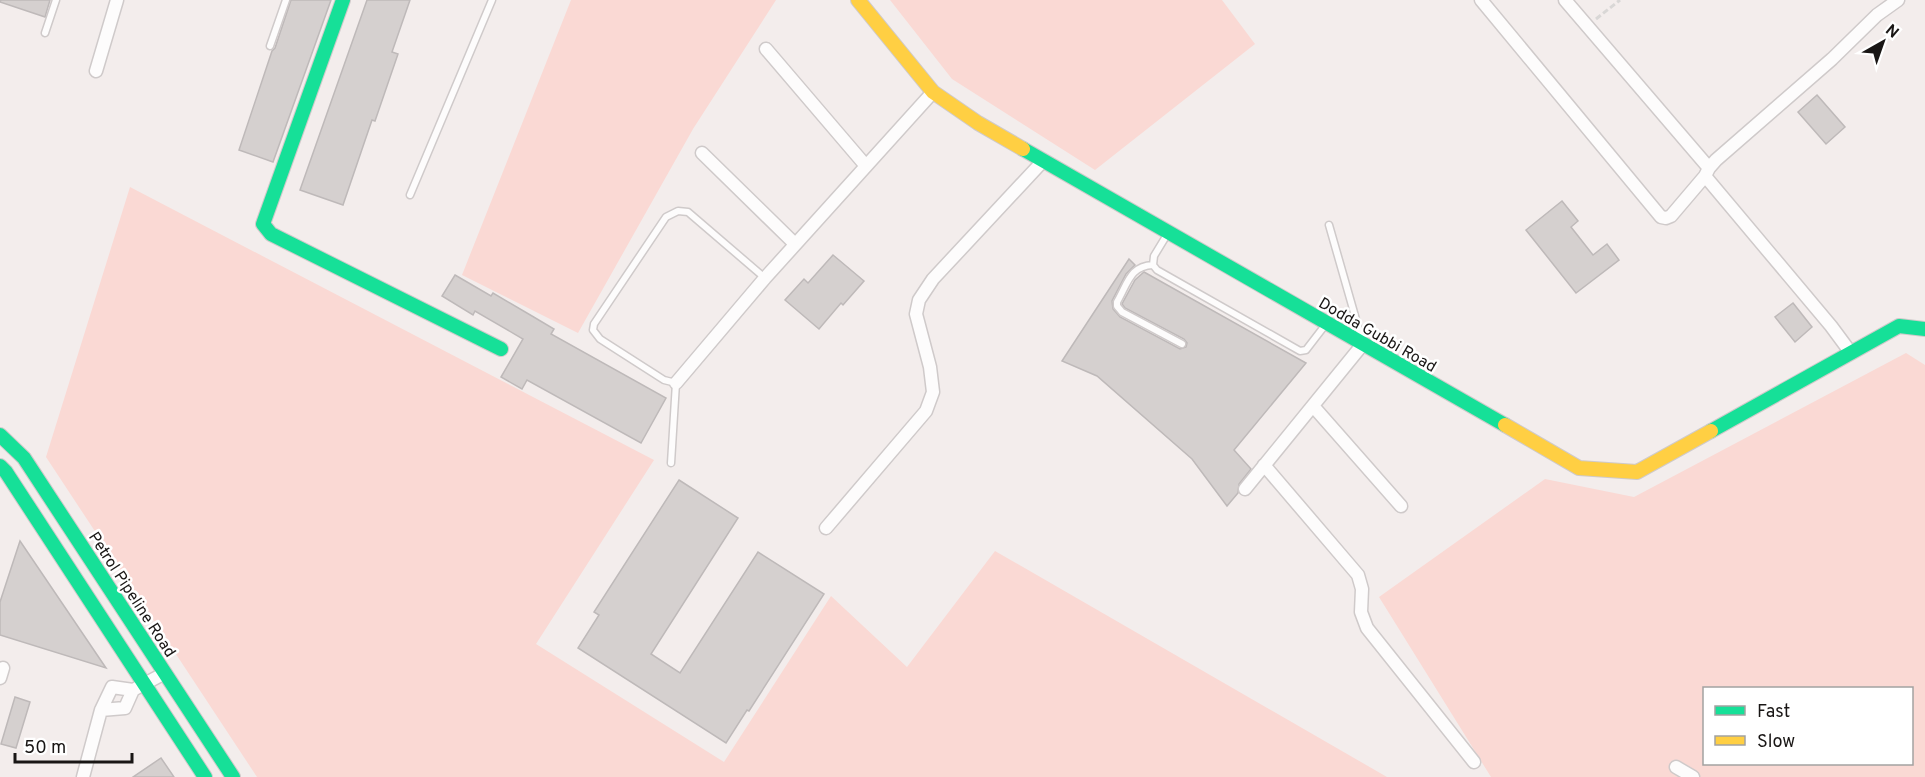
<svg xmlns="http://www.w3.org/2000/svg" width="1925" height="777" font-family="Overpass,sans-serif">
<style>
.green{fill:#fad9d4;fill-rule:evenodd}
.building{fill:#d5d0cf;stroke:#beb9b9;stroke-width:1.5}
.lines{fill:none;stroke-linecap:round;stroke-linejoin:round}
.lane-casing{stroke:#cfcaca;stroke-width:9}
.street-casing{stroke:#cfcaca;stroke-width:15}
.fast-casing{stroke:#cfcaca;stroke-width:16}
.slow-casing{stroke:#cfcaca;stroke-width:16}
.path{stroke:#d9d7d6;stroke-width:3;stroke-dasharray:6 3;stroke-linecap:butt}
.lane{stroke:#fdfcfc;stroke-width:6}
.street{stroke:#fdfcfc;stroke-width:12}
.fast{stroke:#16e098;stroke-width:14}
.slow{stroke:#ffcf43;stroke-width:14}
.labels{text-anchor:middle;stroke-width:5;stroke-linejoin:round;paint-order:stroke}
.street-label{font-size:16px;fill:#191615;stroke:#fff}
</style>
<rect width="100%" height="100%" fill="#f3edec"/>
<path class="green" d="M571 0H776L693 129 578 333 462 275Z
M890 0H1222L1255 44 1095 170 952 79Z
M130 187 654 460 536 644 724 762 831 596 907 667 995 551 1387 777H257L46 457Z
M1906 353 1925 365V777H1491L1379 597 1545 479 1634 497ZM1704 688H1912V764H1704Z"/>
<path class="building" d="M1 0H50L45 17 0 2Z
M291 0H331L273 162 239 150 272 51 275 48Z
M367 0H410L392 52 398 54 375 121 372 120 343 205 300 190Z
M1817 95 1845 127 1826 144 1798 112Z
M1562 201 1578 221 1571 227 1593 255 1607 244 1619 260 1576 293 1526 230Z
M833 255 864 281 843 305 841 303 819 329 785 300 804 279 808 283Z
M1129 259 1135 265 1126 274 1112 301 1113 309 1120 317 1180 349 1186 347 1187 343 1184 339 1125 308 1122 304 1135 280 1144 272 1306 363 1234 450 1251 469 1239 484 1238 493 1227 506 1192 459 1097 376 1062 361Z
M455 275 491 296 493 293 532 316 554 329 551 334 666 398 641 443 527 380 522 389 501 377 523 339 475 311 473 315 442 296Z
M1793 303 1812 327 1795 342 1775 317Z
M679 480 738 518 651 654 680 673 758 552 824 594 749 711 747 710 726 743 578 648 599 615 594 612Z
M20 541 106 668 0 635V602Z
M15 697 30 702 16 748 1 744Z
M161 758 174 777H133Z"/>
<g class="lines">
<g class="lane-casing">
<path id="lane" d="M45 33 56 0
M270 46 286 0
M410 195 492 0
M1329 225 1361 337
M1168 233 1154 256 1153 265 1157 270 1300 351 1306 350 1326 324
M1153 265C1130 266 1128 283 1117 302V306L1122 312 1182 344
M671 463 676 383 664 380 600 339 593 330 594 324 666 217 678 211 688 212 765 278"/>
</g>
<g class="street-casing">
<path id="street" d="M1481 0 1661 217 1666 218 1671 216 1705 176
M1565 0 1709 168
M766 49 866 166
M96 71 117 0
M702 153 795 244
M1851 353 1831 326 1705 176 1709 168 1716 160 1832 59 1877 15 1898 0
M676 383 765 278 933 92
M1313 406 1401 506
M1264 465 1358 575 1362 589 1361 612 1367 628 1474 762
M1245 489 1363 344
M826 528 926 411 933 392 930 367 916 314 919 300 933 279 1043 161
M0 678 3 668
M101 710 125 708 133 690 165 673
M1676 767 1693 777
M83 777 101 710 112 687 133 690"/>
</g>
<g class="fast-casing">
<path id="fast" d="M343 0 263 224 271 234 501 349
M1023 149 1505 425
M1711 431 1899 326 1925 329
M0 435 24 458 233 777
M0 466 6 472 205 777"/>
</g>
<g class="slow-casing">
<path id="slow" d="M858 0 933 92 978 123 1023 149
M1505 425 1579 468 1637 472 1711 431"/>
</g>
<path class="path" d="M1596 19 1620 0"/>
<use href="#lane" class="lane"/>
<use href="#street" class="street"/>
<use href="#fast" class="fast"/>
<use href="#slow" class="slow"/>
</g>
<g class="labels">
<g class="street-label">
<text transform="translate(1378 334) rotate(30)" y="6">Dodda Gubbi Road</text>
<text transform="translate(133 594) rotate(57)" y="6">Petrol Pipeline Road</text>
</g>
</g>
<rect x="1703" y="687" width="210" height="78" fill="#ffffff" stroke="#a3a2a1" stroke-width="1.5"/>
<rect x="1715" y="706" width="30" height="9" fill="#16e098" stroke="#a3a2a1" stroke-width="1.5"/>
<text x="1757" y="717" font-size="18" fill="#191615">Fast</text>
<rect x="1715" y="736" width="30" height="9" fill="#ffcf43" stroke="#a3a2a1" stroke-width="1.5"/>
<text x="1757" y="747" font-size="18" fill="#191615">Slow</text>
<g transform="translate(1883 42) rotate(40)" stroke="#ffffff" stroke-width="4.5" paint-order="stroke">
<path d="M0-4.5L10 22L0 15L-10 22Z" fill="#191615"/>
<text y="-9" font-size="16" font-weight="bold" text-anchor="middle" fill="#191615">N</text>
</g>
<path d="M15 753v9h117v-9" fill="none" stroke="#191615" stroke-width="3"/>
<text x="24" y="753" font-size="18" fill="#191615" stroke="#ffffff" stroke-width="4.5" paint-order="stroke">50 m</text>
</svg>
